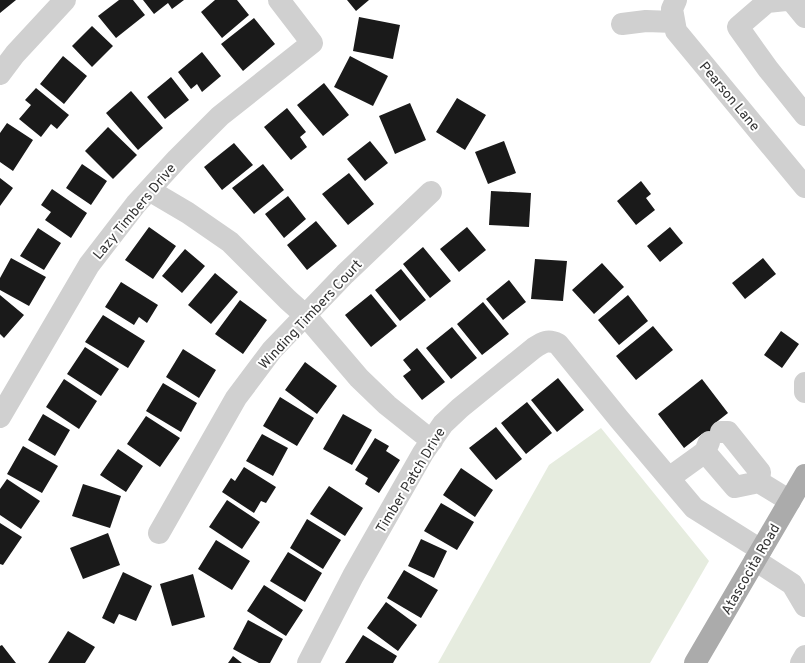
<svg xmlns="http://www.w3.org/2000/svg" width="805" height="663" font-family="Overpass,sans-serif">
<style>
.green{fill:#e6ecdf}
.building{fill:#1a1a1a}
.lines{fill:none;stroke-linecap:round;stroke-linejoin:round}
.minor{stroke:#d0d0d0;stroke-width:22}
.major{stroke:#ababab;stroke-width:22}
.labels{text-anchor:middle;stroke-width:4;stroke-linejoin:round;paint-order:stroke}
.street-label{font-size:14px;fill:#333;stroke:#fff}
</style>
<rect width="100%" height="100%" fill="#fff"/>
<path class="green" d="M601 428 709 561 650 663H438L549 465Z"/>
<path class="building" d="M0 0H16L0 13Z
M119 0H133L145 15 116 38 98 16Z
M143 0H184L172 9 168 3 154 14Z
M215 0H237L249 15 222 38 201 12Z
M347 0H369L356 11Z
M359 17 400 25 393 59 353 51Z
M254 18 275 44 243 71 221 44Z
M92 26 113 46 92 67 72 46Z
M202 52 221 76 202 92 197 84 191 89 178 72Z
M63 56 87 76 64 104 40 84Z
M350 56 388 76 373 106 334 87Z
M171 77 189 100 165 119 147 97Z
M324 83 349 115 323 136 297 105Z
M36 88 69 115 57 129 51 124 41 137 19 119 31 105 25 100Z
M131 91 163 128 138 150 106 113Z
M457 98 486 115 465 150 436 132Z
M410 103 426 140 395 154 379 116Z
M287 108 306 132 300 137 307 147 291 160 264 127Z
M7 123 33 140 13 171 0 162V133Z
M108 127 137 155 113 179 85 151Z
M370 141 388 163 365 181 347 159Z
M504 141 516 173 488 184 475 152Z
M234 143 253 165 222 190 204 167Z
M82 164 107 181 91 205 66 188Z
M263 164 284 190 254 214 232 188Z
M349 173 374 204 348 225 322 194Z
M0 178 13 188 0 206Z
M641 181 651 194 646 198 655 210 636 225 617 201Z
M52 189 87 213 71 238 45 220 51 212 41 205Z
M491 191 531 193 529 227 489 225Z
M288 196 306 219 284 238 265 214Z
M316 221 337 246 307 270 287 245Z
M149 227 176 246 153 279 125 260Z
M467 227 486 250 459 272 440 249Z
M670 227 683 243 660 262 647 246Z
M38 228 61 243 44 270 20 256Z
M423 247 451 281 430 298 403 264Z
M185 249 205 266 182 293 162 276Z
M11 258 46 277 29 306 0 290V278Z
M763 258 776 274 745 299 732 283Z
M535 259 567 261 563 301 531 299Z
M602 263 624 287 594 314 572 290Z
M401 269 426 300 400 321 375 290Z
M215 273 238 292 211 324 188 305Z
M509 280 526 302 503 320 486 299Z
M121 282 158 305 147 323 139 317 134 325 105 307Z
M371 294 397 326 371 347 345 315Z
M0 295 24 315 4 338 0 334Z
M628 295 648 321 619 345 598 320Z
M240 300 267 320 243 354 215 334Z
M483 302 509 334 482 355 457 324Z
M103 315 145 341 128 368 85 342Z
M653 326 673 350 636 380 616 356Z
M452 327 477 358 451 379 426 348Z
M781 331 799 344 782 368 764 355Z
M85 347 119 369 101 396 67 374Z
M417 348 445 382 422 400 403 376 411 370 403 360Z
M183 349 216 370 199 398 166 377Z
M305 362 337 386 317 414 285 390Z
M558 378 584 410 557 432 531 400Z
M64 379 97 401 79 429 46 407Z
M702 379 728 413 714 424 723 435 702 434 684 448 658 414Z
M163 383 197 403 181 432 146 411Z
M280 397 314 418 297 446 263 426Z
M527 402 552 433 526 454 501 423Z
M43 414 70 430 55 456 28 440Z
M343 414 372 430 352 465 323 449Z
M146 416 180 438 160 467 127 444Z
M496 427 522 459 496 480 469 448Z
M262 434 288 448 273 476 246 461Z
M375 438 389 446 386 451 400 460 379 493 365 484 368 478 355 470Z
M23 446 58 466 42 493 7 474Z
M118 449 143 466 126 492 100 475Z
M244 467 276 487 266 503 261 501 254 513 222 492 231 478 235 481Z
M461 468 493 490 475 517 443 495Z
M7 479 40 501 21 529 0 515V489Z
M83 484 121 496 110 528 72 516Z
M329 486 363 508 345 536 310 514Z
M227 500 260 522 242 549 209 527Z
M441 503 474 522 457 550 424 531Z
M307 519 341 540 323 569 290 548Z
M0 523 22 537 3 565 0 564Z
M108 533 120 565 83 579 70 548Z
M421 539 447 551 434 578 408 566Z
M216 540 250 561 232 590 198 569Z
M288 552 322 573 305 602 270 581Z
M404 570 438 590 421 618 387 598Z
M123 572 152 586 136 621 119 614 114 624 102 618Z
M193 574 205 617 172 626 160 584Z
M264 585 303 610 286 636 247 611Z
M386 602 417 625 398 651 367 628Z
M248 620 283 639 270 663H259L233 649Z
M68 631 95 647 85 663H48Z
M363 635 397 656 393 663H345Z
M2 645 16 663H0V646Z
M233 656 242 663H228Z"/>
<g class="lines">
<path class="minor" d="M676 0 672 9 676 31 805 187
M786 0 767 2 738 27 768 69 805 115
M791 0 805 17
M622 24 646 21 674 22
M0 74 15 54 65 0
M149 190 188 213 230 242 288 300 306 316 359 378 387 405 432 441
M805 383V392
M0 417 89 265 136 204 177 159 220 116 312 43 279 0
M721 432H728L760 472 759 482 790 501
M709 442 705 452 735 487 759 482
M669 478 705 452
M159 533 236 398 272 350 345 274 431 192
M755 560 792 584 805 606
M308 663 353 576 423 453 443 424 460 408 534 348C543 342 548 339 558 344L619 419 694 508 761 550
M801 663 805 656"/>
<path class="major" d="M695 663 805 475"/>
</g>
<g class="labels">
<g class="street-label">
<text transform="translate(730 96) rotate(50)" y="5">Pearson Lane</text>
<text transform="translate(134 211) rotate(-50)" y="5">Lazy Timbers Drive</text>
<text transform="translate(310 314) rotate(-47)" y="5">Winding Timbers Court</text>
<text transform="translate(410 480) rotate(-59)" y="5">Timber Patch Drive</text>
<text transform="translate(750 569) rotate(-60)" y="5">Atascocita Road</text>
</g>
</g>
</svg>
